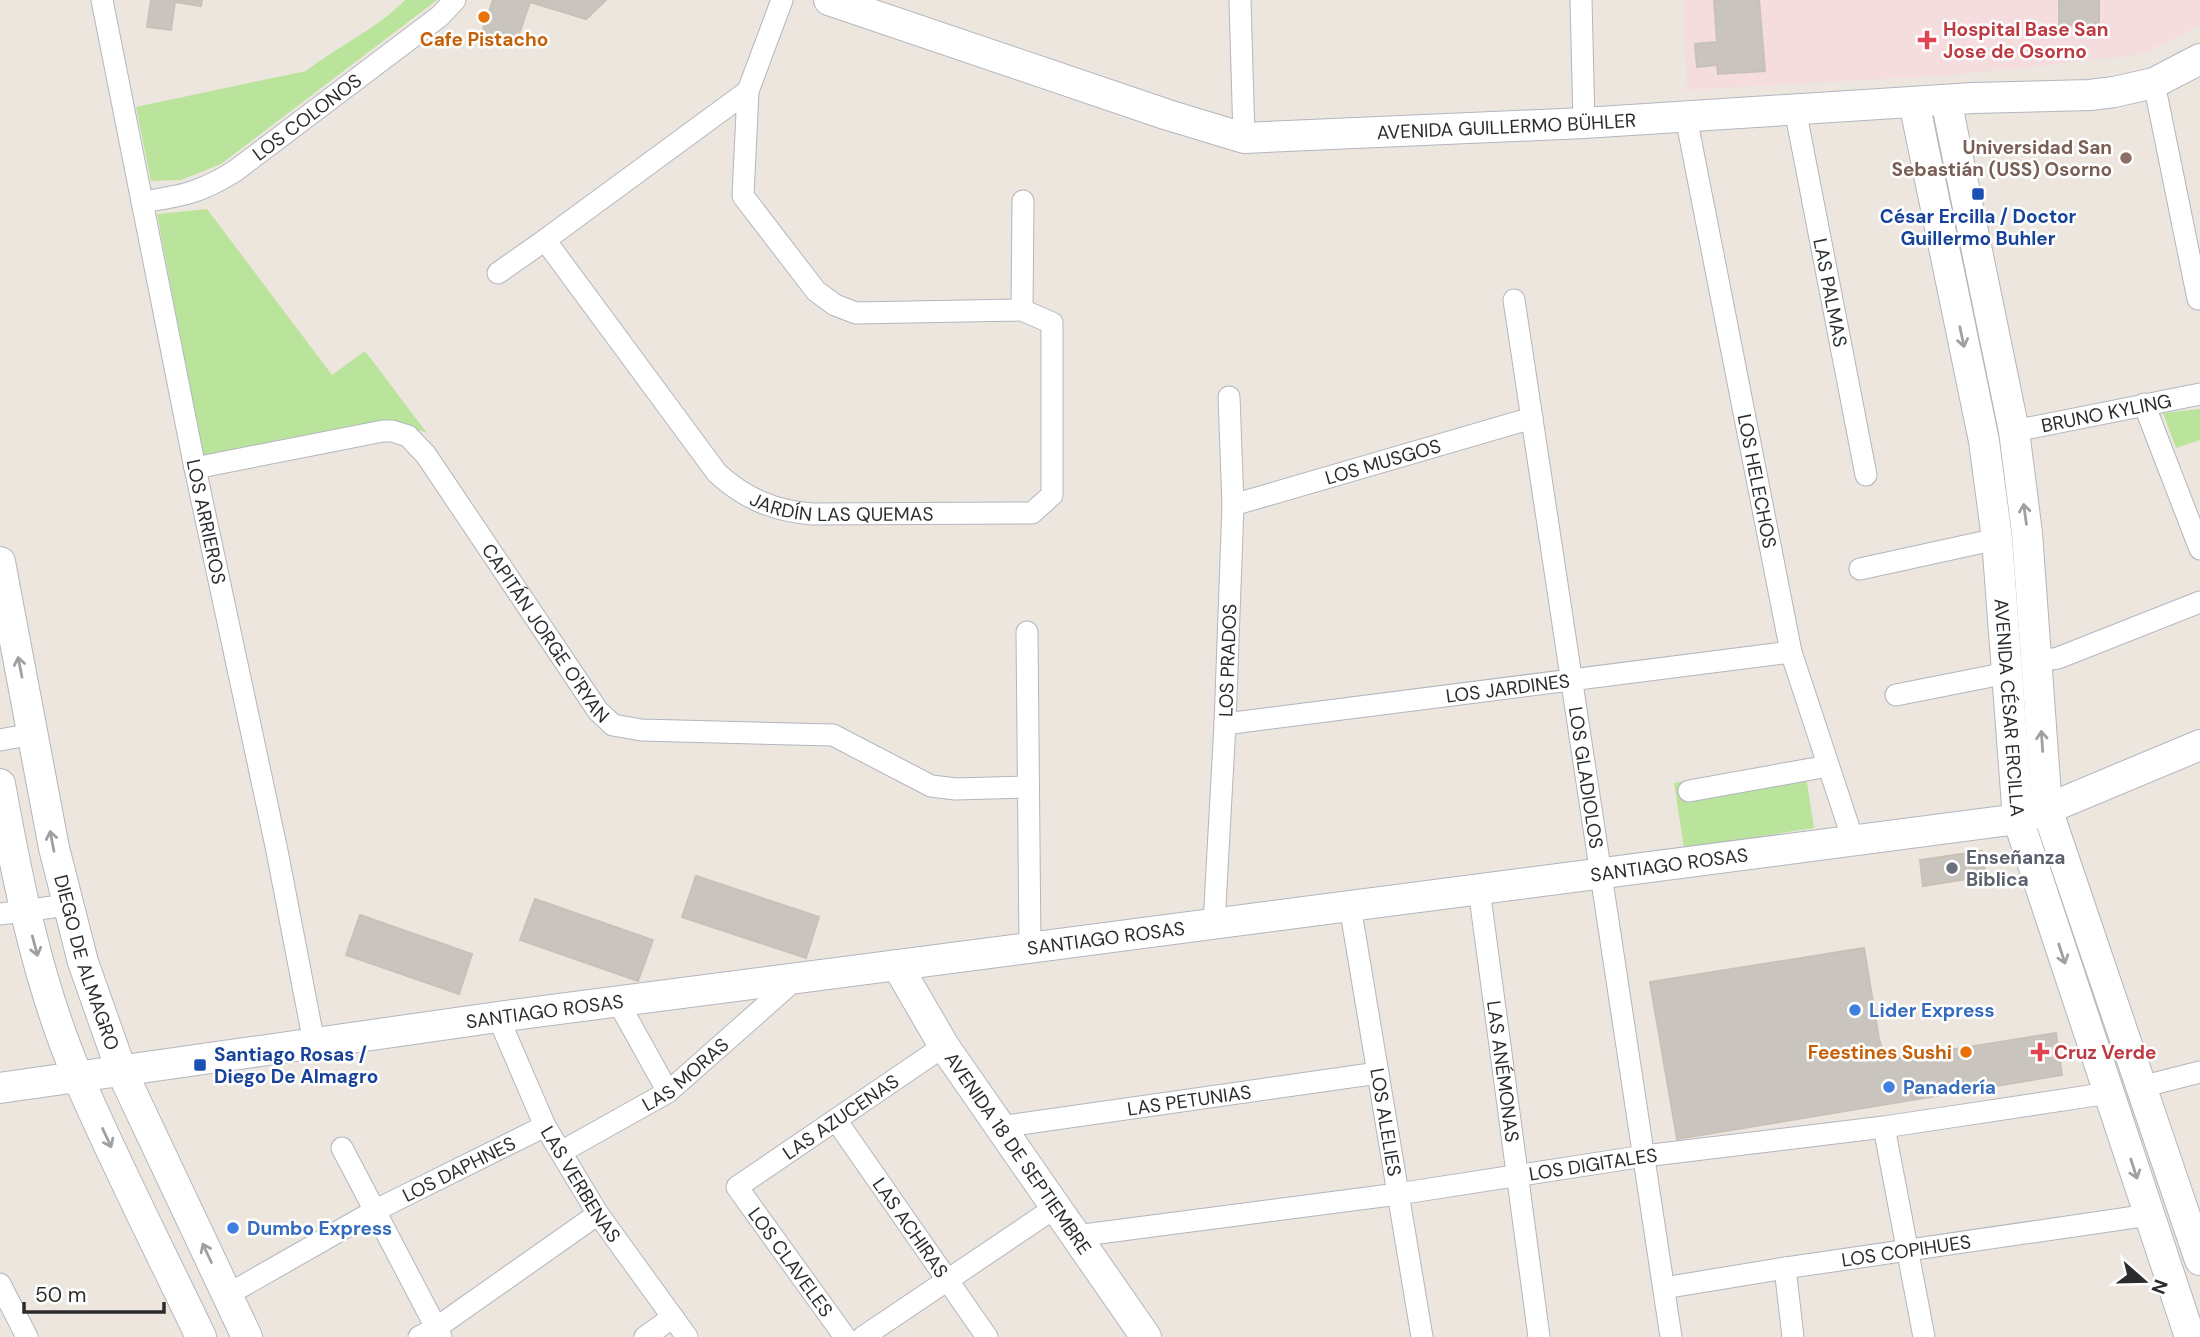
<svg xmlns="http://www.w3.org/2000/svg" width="2200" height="1337" font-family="'DM Sans',sans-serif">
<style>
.medical{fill:#f4dcdf}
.green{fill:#bae39b}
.building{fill:#c9c4bd;stroke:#c9c1b8;stroke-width:2}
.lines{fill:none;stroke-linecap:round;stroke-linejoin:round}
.street-casing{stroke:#b2b6bf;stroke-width:23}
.secondary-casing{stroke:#b2b6bf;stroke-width:32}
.street{stroke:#fff;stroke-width:21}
.secondary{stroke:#fff;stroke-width:30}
.oneway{stroke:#a0a0a0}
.food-dot{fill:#e8710a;stroke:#fff;stroke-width:2.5}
.health-dot{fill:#e0444e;stroke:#fff;stroke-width:2.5}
.education-dot{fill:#8d6e63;stroke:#fff;stroke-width:2.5}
.transit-dot{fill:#1a4fb4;stroke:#fff;stroke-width:2.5}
.worship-dot{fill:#6b7280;stroke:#fff;stroke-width:2.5}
.shop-dot{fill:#3f7fe0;stroke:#fff;stroke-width:2.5}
.labels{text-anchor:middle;stroke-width:5;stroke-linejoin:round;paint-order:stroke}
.health-label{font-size:19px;font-weight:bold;fill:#be3a42;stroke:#fff;text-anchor:start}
.food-label{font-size:19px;font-weight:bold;fill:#c56008;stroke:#fff}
.street-label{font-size:19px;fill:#2c2c2c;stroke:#fff}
.education-label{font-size:19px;font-weight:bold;fill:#785e54;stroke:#fff;text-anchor:end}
.transit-label{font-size:19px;font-weight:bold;fill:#164399;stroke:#fff}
.worship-label{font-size:19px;font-weight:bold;fill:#5b616d;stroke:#fff;text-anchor:start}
.shop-label{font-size:19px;font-weight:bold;fill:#366cbe;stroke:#fff;text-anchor:start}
</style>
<rect width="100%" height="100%" fill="#ede6de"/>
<path class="medical" d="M1683 0H2200V25L2138 55 1953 75 1687 90Z"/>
<path class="green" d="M405 0H437L221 164 181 180 151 181 136 107 306 71C338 46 377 29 405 0Z
M207 209 332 375 365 351 427 433 399 423 203 456 157 214Z
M2200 409V440L2176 448 2163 413Z
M1804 763 1814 828 1684 848 1674 783Z"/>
<path class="building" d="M151 0H202L201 6 175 2 171 30 147 27Z
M493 0H606L586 19 530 2 516 43 481 35Z
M1714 0H1759L1765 71 1718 74 1717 65 1697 67 1695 44 1717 42Z
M2059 0H2099V26L2059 25Z
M1982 851 1986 876 1923 886 1920 860Z
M696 876 819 917 806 958 682 917Z
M535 899 653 940 638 981 520 940Z
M360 915 472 954 459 994 346 955Z
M1864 948 1879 1039 1886 1060 2056 1033 2062 1075 1677 1139 1650 982Z"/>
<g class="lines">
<g class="street-casing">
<g id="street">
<path id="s1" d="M102 0 195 468 277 851 314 1043"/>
<path d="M1240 0 1244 138"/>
<path d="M1581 0 1584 123"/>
<path d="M2154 83 2198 299"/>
<path id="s2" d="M748 91 545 240 717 473C745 499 775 511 812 514L1032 513 1052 495V323L1022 310 856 313 835 305 816 291 743 196 748 91 782 0"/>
<path id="s3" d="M1795 109 1866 475"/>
<path id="s4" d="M1686 117 1791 652 1853 840"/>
<path id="s5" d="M142 202C182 196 200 193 235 171L440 16 455 0"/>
<path d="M498 273 545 240"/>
<path id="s6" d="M1514 300 1671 1337"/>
<path d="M1022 310 1023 201"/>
<path d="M2144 404 2200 549"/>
<path id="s7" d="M2014 431 2200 394"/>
<path id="s8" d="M195 468 383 431H392L408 436 426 455 598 711 613 725 641 730 833 735 931 786 956 789 1028 787"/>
<path id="s9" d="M1233 505 1532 418"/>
<path d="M1860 569 1997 539"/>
<path d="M1027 632 1030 948"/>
<path d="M2036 662 2058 658 2200 602"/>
<path d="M1896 695 2007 673"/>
<path id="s10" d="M1225 724 1791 652"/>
<path d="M0 740 33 734"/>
<path d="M1689 791 1828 766"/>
<path id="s11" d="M1479 889 1539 1337"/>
<path id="s12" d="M1350 906 1422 1337"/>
<path d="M0 914 67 905"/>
<path id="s13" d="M1214 924 1225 724 1233 505 1229 397"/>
<path d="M618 1002 668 1092"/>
<path id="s14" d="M498 1017 545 1126 598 1214 687 1337"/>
<path d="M2141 1087 2200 1072"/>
<path id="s15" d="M836 1120 987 1337"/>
<path id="s16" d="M1000 1127 1378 1073"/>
<path d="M1884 1127 1924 1337"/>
<path d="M342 1148 441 1337"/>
<path id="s17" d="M561 1152 668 1092 797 978"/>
<path id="s18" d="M1076 1236 1398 1194 1644 1156 1884 1127 2109 1093"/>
<path d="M1785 1268 1793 1337"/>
<path d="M0 1284 27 1337"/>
<path id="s19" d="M1664 1288 1785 1268 2149 1215"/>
<path id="s20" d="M227 1295 376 1210 545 1126"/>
<path d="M419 1337 436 1328 598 1214"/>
<path d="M645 1337 673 1317"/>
<path id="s21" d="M845 1337 737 1187 944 1046"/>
<path d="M863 1337 1056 1207"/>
</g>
</g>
<g class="secondary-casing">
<g id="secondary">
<path id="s22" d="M829 0 1168 115 1244 138 1584 123 1973 98 2090 95 2114 92 2154 83 2200 59"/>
<path d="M1946 100 2014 431 2027 533 2047 809 2200 1260"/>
<path id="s23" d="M1914 102 1984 441 1997 539 2018 819 2190 1337"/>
<path id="s24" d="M0 562 54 848 83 962 121 1070 247 1337"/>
<path d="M0 784C18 883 38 984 78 1077 116 1165 160 1251 201 1337"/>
<path id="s25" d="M897 965 944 1046 1146 1337"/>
<path id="s26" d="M0 1088 498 1017 2018 819 2047 809 2200 745"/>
</g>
</g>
<use href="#street" class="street"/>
<use href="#secondary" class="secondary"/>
</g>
<defs><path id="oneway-shaft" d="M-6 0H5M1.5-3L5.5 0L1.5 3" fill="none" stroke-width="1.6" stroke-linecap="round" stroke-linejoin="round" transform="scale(1.75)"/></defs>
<g class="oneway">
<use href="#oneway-shaft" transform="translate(1962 337) rotate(78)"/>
<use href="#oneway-shaft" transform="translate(2025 514) rotate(-98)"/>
<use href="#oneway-shaft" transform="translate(20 667) rotate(-101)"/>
<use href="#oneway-shaft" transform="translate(2042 741) rotate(-94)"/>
<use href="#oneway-shaft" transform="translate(52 841) rotate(-101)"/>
<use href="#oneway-shaft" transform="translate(35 946) rotate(75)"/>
<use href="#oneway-shaft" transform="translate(2062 954) rotate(72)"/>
<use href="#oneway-shaft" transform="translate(107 1138) rotate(65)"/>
<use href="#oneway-shaft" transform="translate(2134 1169) rotate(72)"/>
<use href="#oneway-shaft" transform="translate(207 1253) rotate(-115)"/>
</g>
<g class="food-dot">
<circle cx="484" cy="17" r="7"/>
<circle cx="1966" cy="1052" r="7"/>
</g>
<g class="health-dot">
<path d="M1923.5 29.5h7v7h7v7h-7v7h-7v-7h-7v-7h7z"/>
<path d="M2036.5 1041.5h7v7h7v7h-7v7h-7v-7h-7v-7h7z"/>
</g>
<circle class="education-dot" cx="2126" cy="158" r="7"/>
<g class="transit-dot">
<rect x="1971" y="187" width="14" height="14" rx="3.5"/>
<rect x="193" y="1058" width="14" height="14" rx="3.5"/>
</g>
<circle class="worship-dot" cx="1952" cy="868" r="7"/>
<g class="shop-dot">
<circle cx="1855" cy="1010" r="7"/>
<circle cx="1889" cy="1087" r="7"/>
<circle cx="233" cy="1228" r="7"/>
</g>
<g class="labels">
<g class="health-label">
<text x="1943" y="36">Hospital Base San<tspan x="1943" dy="22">Jose de Osorno</tspan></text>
<text x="2054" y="1059">Cruz Verde</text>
</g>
<g class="food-label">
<text x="484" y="46">Cafe Pistacho</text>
<text x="1952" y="1059" text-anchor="end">Feestines Sushi</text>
</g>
<g class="street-label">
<text dy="7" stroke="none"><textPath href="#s5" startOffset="189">LOS COLONOS</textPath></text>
<text dy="7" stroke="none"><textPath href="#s22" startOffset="700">AVENIDA GUILLERMO BÜHLER</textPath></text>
<text dy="7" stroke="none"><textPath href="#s3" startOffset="187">LAS PALMAS</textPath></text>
<text dy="7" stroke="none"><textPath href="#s7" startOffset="94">BRUNO KYLING</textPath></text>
<text dy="7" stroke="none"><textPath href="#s9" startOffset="156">LOS MUSGOS</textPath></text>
<text dy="7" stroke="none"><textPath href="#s4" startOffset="371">LOS HELECHOS</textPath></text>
<text dy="7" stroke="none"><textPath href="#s2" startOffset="676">JARDÍN LAS QUEMAS</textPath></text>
<text dy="7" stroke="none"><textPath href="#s1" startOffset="532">LOS ARRIEROS</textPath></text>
<text dy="7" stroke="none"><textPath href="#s8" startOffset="458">CAPITÁN JORGE O'RYAN</textPath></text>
<text dy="7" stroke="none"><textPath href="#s13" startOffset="264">LOS PRADOS</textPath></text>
<text dy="7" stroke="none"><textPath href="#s10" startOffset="285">LOS JARDINES</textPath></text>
<text dy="7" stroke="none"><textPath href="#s23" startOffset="614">AVENIDA CÉSAR ERCILLA</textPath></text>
<text dy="7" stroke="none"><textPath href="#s6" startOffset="483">LOS GLADIOLOS</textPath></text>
<text dy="7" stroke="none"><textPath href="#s26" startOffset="1684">SANTIAGO ROSAS</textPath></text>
<text dy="7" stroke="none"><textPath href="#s26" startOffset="1116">SANTIAGO ROSAS</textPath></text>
<text dy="7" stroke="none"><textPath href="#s24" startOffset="410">DIEGO DE ALMAGRO</textPath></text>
<text dy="7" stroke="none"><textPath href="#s26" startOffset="550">SANTIAGO ROSAS</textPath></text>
<text dy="7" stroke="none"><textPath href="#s11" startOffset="184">LAS ANÉMONAS</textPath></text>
<text dy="7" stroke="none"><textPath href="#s17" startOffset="147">LAS MORAS</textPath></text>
<text dy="7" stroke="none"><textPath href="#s16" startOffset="191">LAS PETUNIAS</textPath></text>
<text dy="7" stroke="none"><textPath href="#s21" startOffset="310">LAS AZUCENAS</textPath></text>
<text dy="7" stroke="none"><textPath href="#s12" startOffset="219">LOS ALELIES</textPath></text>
<text dy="7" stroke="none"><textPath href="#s25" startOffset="224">AVENIDA 18 DE SEPTIEMBRE</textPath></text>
<text dy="7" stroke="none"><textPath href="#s18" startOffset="522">LOS DIGITALES</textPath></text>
<text dy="7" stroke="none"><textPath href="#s20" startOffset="264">LOS DAPHNES</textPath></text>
<text dy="7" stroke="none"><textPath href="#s14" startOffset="187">LAS VERBENAS</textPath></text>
<text dy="7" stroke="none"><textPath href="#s15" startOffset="131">LAS ACHIRAS</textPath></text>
<text dy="7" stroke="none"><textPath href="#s19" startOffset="245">LOS COPIHUES</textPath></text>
<text transform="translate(791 1262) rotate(54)" y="7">LOS CLAVELES</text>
</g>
<g class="education-label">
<text x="2112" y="154">Universidad San<tspan x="2112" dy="22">Sebastián (USS) Osorno</tspan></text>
</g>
<g class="transit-label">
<text x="1978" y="223">César Ercilla / Doctor<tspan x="1978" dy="22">Guillermo Buhler</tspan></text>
<text x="214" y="1061" text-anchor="start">Santiago Rosas /<tspan x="214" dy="22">Diego De Almagro</tspan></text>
</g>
<g class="worship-label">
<text x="1966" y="864">Enseñanza<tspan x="1966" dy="22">Biblica</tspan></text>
</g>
<g class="shop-label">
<text x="1869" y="1017">Lider Express</text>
<text x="1903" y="1094">Panadería</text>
<text x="247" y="1235">Dumbo Express</text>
</g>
</g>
<g transform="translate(2144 1281) rotate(110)" stroke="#ffffff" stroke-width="5" paint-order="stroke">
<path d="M0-5L12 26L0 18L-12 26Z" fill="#2c2c2c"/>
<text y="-10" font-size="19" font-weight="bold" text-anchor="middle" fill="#2c2c2c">N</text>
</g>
<path d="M24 1302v10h140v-10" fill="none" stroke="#2c2c2c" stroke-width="3.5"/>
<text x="35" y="1302" font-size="21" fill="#2c2c2c" stroke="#ffffff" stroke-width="5" paint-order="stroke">50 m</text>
</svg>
